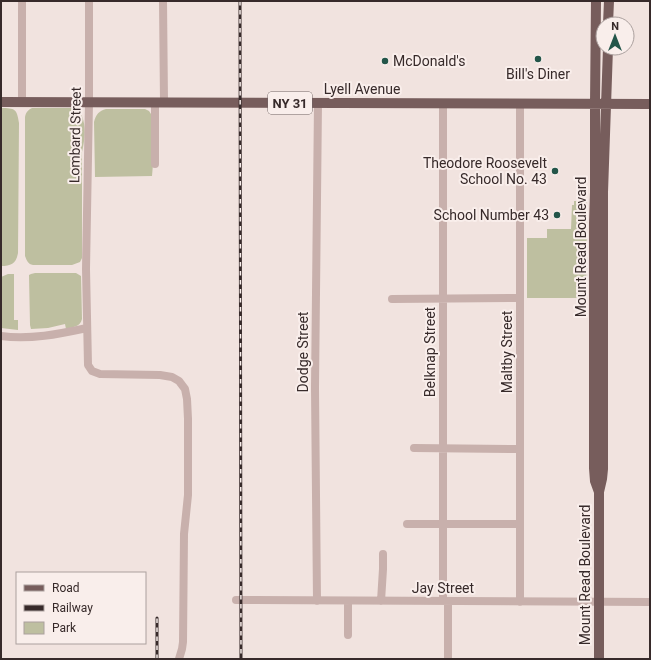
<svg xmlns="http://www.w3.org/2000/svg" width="651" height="660" font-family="Roboto,sans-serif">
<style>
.green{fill:#bebfa0}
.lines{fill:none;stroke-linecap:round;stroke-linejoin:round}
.minor{stroke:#c8b0ac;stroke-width:8}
.major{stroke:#775d5c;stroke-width:10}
.rail-casing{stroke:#372a2a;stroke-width:3}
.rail{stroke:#f9eeeb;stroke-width:1.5;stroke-dasharray:4.5;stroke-linecap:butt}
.poi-dot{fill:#235549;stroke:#f9eeeb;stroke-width:1.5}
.labels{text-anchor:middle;stroke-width:4;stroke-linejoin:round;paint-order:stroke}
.shield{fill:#f9eeeb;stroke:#716564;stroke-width:1}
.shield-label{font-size:13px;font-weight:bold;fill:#372a2a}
.poi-label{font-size:14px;fill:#372a2a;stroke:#f9eeeb;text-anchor:end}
.street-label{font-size:14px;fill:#372a2a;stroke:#f9eeeb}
</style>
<rect width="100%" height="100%" fill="#f1e3df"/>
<path class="green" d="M1 108C15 108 17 109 19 123L18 253C16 264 11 266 1 266Z
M32 108C41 108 50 108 60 108 64 108 68 108 72 108 89 112 85 140 82 152V258L80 262 72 265H33C28 264 27 261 25 256V117C26 112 28 110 32 108Z
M106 109H145L149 111 151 114 152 164H153L152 176 95 177 94 122C96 114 99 111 106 109Z
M574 201H587L586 298H527V238H547V229H571L572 205H574Z
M35 273H76L81 276 82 319C80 327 73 327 66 329L65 324 48 328 31 329 30 325 29 275 31 274Z
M8 274H14V320H18V330L1 328V277Z"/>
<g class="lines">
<path class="minor" d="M22 1V102
M89 1V102L86 269 88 365 92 371 100 374 160 375 172 377 179 381 185 389 187 399 188 419V495L184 534 183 642 182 649 179 659
M163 1 164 102
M520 103V602
M155 164V102
M392 299 520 298
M1 336C30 340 59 334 87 328
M414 448 520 449
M407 524H520
M236 600 650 602
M317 601 315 388 318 103
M348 601V635
M381 601 383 569V554
M443 601V103
M448 659V601"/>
<path class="major" d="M596 1 595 104V192L594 223V468L595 481 599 492
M608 24 609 1
M1 102 650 104
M599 659V492L602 479 603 469V192L608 48"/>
<g class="rail-casing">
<path id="rail" d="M240 1 241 659
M157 659V618"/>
</g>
<use href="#rail" class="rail"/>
</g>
<g class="poi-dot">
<circle cx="538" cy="59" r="4"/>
<circle cx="385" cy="61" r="4"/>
<circle cx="555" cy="171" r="4"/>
<circle cx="557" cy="215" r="4"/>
</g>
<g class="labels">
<rect class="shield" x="268" y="92" width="44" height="22" rx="3"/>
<g class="shield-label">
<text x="290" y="108">NY 31</text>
</g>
<g class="poi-label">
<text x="393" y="66" text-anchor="start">McDonald's</text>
<text x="538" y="79" text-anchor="middle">Bill's Diner</text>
<text x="547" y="168">Theodore Roosevelt<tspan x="547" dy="16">School No. 43</tspan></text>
<text x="549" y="220">School Number 43</text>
</g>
<g class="street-label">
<text x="362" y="94">Lyell Avenue</text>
<text transform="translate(75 135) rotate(-89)" y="5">Lombard Street</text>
<text transform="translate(581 247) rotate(-90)" y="5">Mount Read Boulevard</text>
<text transform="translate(303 352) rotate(-90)" y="5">Dodge Street</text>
<text transform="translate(430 352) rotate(-90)" y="5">Belknap Street</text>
<text transform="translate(507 352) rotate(-90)" y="5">Maltby Street</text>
<text transform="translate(585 575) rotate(-90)" y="5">Mount Read Boulevard</text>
<text x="443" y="593">Jay Street</text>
</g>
</g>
<rect width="651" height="660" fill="none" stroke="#372a2a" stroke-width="4"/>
<rect x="16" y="572" width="130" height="72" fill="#f9eeeb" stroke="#aba09e"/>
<rect x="24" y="585" width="20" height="6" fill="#775d5c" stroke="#aba09e"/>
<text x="52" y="592" font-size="12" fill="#372a2a">Road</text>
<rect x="24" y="605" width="20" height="6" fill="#372a2a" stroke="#aba09e"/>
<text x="52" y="612" font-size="12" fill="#372a2a">Railway</text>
<rect x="24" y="622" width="20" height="12" fill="#bebfa0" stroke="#aba09e"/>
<text x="52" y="632" font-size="12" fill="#372a2a">Park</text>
<g transform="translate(615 36)"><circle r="19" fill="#f9eeeb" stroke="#aba09e"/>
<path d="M0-3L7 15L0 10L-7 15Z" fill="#235549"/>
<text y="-6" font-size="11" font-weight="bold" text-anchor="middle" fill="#372a2a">N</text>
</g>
</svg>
